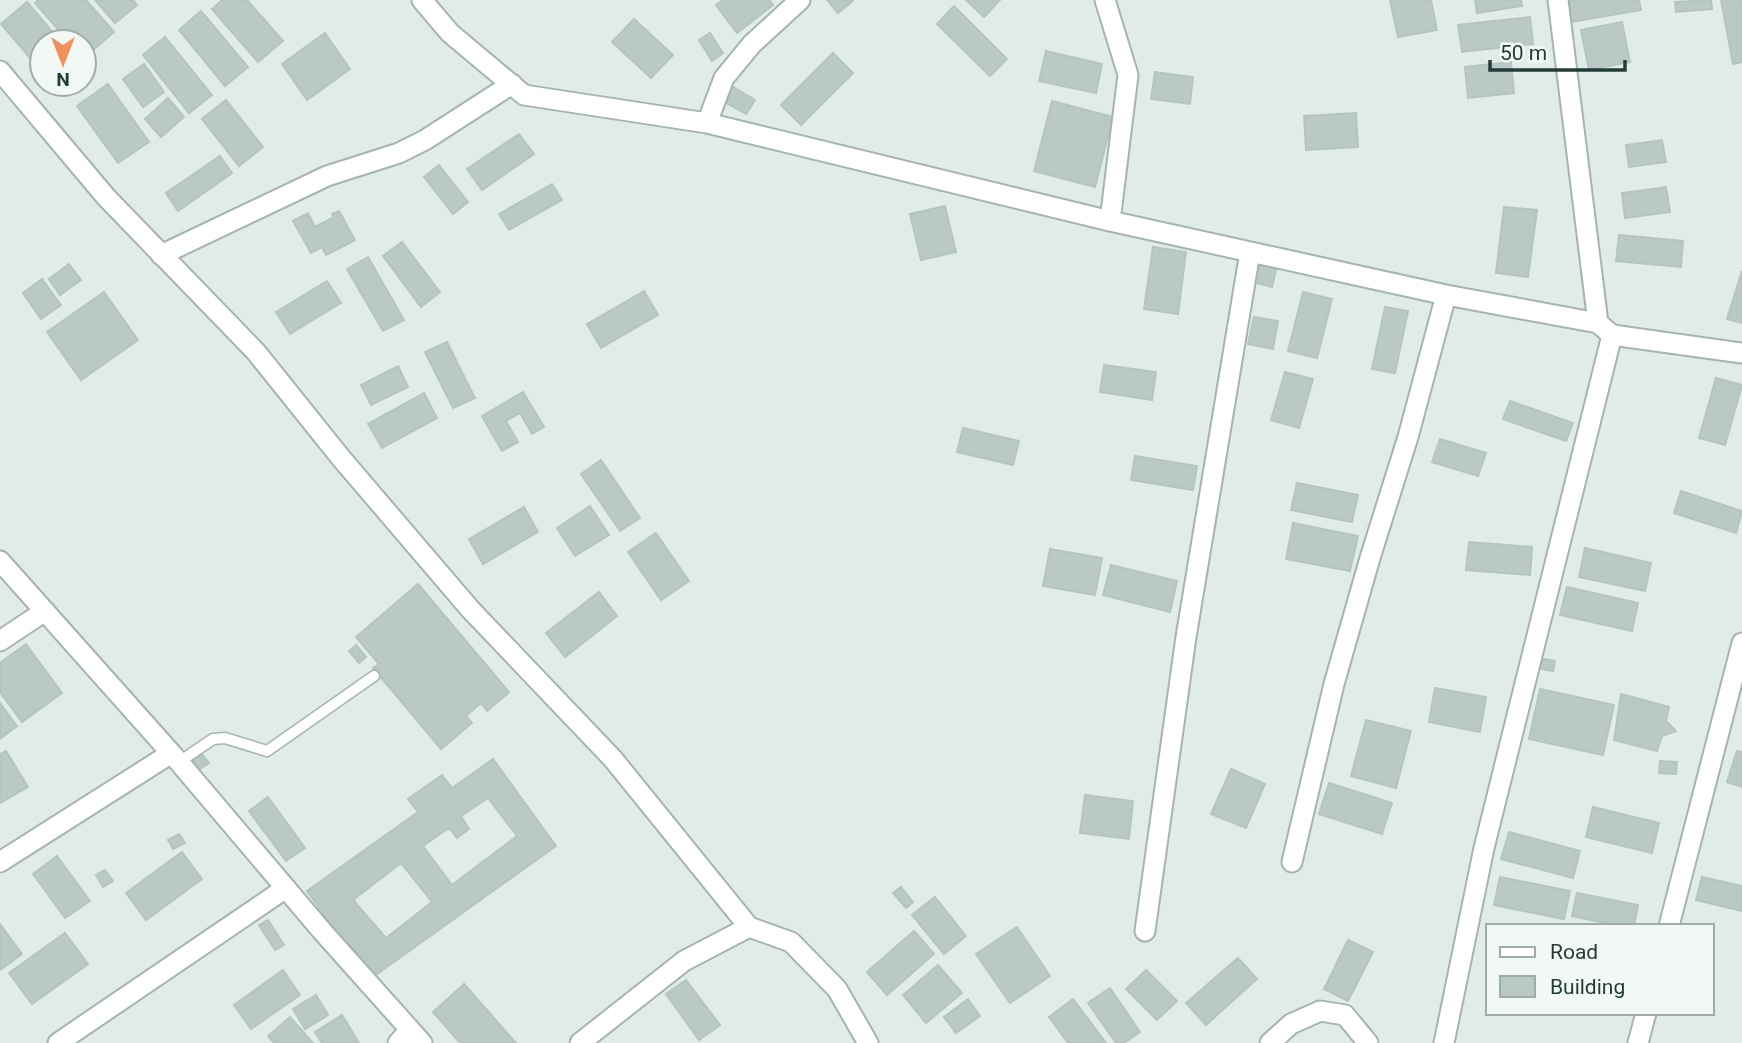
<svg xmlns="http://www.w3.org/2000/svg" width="1742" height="1043" font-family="Roboto,sans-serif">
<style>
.building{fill:#bac9c5;stroke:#b4c5c0;stroke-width:2;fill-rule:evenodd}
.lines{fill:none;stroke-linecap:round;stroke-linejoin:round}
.service-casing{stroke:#a4b4b0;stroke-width:13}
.minor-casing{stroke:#a4b4b0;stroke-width:23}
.service{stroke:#fff;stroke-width:10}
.minor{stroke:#fff;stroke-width:19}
</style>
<rect width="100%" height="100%" fill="#e1ece8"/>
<path class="building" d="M38 0H86L114 32 84 58V42H69L35 3Z
M95 0H133L137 5 115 23Z
M222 0H247L283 41 258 62 212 9Z
M723 0H769L773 5 737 33 716 5Z
M827 0H852L853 1 838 13Z
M966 0H1000L984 17Z
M1390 0H1431L1437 30 1398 37Z
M1475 0H1521L1522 6 1477 13Z
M1567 0H1639L1641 10 1571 22Z
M1711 0 1712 9 1676 12 1675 2Z
M1721 0H1742V62L1733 64Z
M27 2 61 42H42V72L1 24Z
M954 6 1007 59 990 76 937 24Z
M201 11 248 67 225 86 179 30Z
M1530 17 1533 44 1462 52 1458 25Z
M634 19 673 55 651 78 612 42Z
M1622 22 1630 62 1589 70 1581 30Z
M325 33 350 69 307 100 282 64Z
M710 33 723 53 712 61 699 40Z
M165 37 212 95 189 113 143 55Z
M1046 51 1102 64 1096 93 1039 81Z
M833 53 853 73 801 125 781 105Z
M1511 62 1514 93 1468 98 1465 67Z
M144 64 164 92 143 107 123 79Z
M1155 72 1193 77 1190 104 1151 99Z
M108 84 149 142 118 163 77 106Z
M730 85 755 100 746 114 721 100Z
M168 98 184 117 161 137 145 119Z
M226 100 263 147 239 166 202 119Z
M1052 101 1113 117 1095 187 1034 171Z
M1356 113 1358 147 1306 150 1304 116Z
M519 134 534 154 482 190 467 169Z
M1662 140 1666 162 1629 167 1626 145Z
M220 156 232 173 178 211 166 193Z
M439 165 468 202 453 214 424 177Z
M552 184 562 200 509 230 499 214Z
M1666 187 1670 212 1625 218 1622 193Z
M945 206 956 252 921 260 910 214Z
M1504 207 1537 210 1528 277 1496 273Z
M339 211 355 240 326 255 322 247 311 253 293 221 308 213 315 227 334 217 332 214Z
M1619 235 1683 241 1681 267 1616 261Z
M402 242 440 292 421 307 383 256Z
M1153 247 1186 252 1178 314 1144 309Z
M368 257 404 320 383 331 347 269Z
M1258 261 1277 266 1272 287 1253 282Z
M69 264 81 280 60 295 49 279Z
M1742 271V323L1727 319Z
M42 279 61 305 41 319 23 293Z
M327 281 341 303 290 334 276 312Z
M644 291 658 315 601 348 587 324Z
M104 292 138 340 81 380 47 332Z
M1303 292 1332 299 1317 358 1288 351Z
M1385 307 1408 311 1395 373 1372 369Z
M1254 317 1278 321 1273 349 1248 344Z
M447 342 475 398 453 408 425 352Z
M1104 365 1156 372 1152 400 1100 392Z
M398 366 408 387 371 405 361 385Z
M1285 372 1313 379 1299 428 1271 420Z
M1716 378 1742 385 1725 445 1699 438Z
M523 392 544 427 532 434 520 413 506 421 518 442 502 451 482 416Z
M424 393 437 418 382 448 368 424Z
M1510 401 1573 423 1566 441 1503 419Z
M963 428 1019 441 1013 465 957 452Z
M1440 439 1486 453 1478 476 1432 462Z
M1135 456 1197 466 1193 490 1131 480Z
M601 460 640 518 620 531 581 474Z
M1297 483 1358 495 1352 522 1291 510Z
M1681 491 1742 511 1736 533 1674 513Z
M590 506 609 535 575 556 557 528Z
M524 507 538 532 483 564 469 539Z
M1293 523 1358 536 1350 571 1286 559Z
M656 533 689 581 661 600 628 552Z
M1469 542 1532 547 1530 575 1466 570Z
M1585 548 1651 563 1645 591 1579 577Z
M1050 549 1102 558 1095 595 1043 586Z
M1111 565 1177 581 1170 612 1103 595Z
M418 584 509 692 487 711 481 703 466 716 472 723 441 749 373 668 379 664 356 637Z
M1567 587 1638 603 1632 631 1560 615Z
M599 592 617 616 565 657 546 633Z
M26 644 62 693 22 722 0 692V663Z
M356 645 366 657 359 663 349 651Z
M1539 658 1555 661 1553 671 1537 668Z
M1435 688 1486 697 1480 732 1429 722Z
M1540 689 1614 705 1603 755 1529 739Z
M1621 694 1669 707 1666 721 1676 731 1662 736 1657 751 1614 740Z
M0 703 17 726 0 739Z
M1366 720 1411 731 1396 788 1351 776Z
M6 751 28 787 0 803V754Z
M1737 751 1742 752V787L1727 782Z
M202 754 209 763 198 770 192 761Z
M493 759 556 846 370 979 307 891 418 812 408 799 442 775 452 788ZM488 798 517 836 452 885 423 846 449 828 457 838 469 829 461 816ZM401 863 432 902 386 938 353 900Z
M1660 761 1677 762 1676 774 1659 773Z
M1231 769 1265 784 1246 828 1211 814Z
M1329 783 1392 803 1382 834 1319 814Z
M1085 795 1133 801 1129 839 1080 833Z
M268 797 305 848 286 861 249 811Z
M1593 807 1659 823 1652 853 1586 837Z
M1509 832 1580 851 1573 878 1501 859Z
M179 834 185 843 173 849 168 840Z
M182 852 202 879 146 920 126 893Z
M57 856 90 901 65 918 33 874Z
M105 870 113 881 103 887 96 875Z
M1500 877 1570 891 1564 919 1494 905Z
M1702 877 1742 886V911L1696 900Z
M901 887 913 902 906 908 893 893Z
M1577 893 1638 905 1634 926H1618L1572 916Z
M935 897 966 936 944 954 912 915Z
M268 920 284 945 275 950 259 925Z
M0 924 22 954 0 970Z
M1017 927 1050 976 1010 1003 976 954Z
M914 931 934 954 887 995 867 972Z
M65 933 88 964 32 1004 9 973Z
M1348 940 1373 952 1348 1001 1324 989Z
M1238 958 1257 979 1206 1025 1186 1003Z
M938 965 962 993 926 1023 903 995Z
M283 970 300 995 251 1029 234 1005Z
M1146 970 1177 1001 1157 1020 1126 989Z
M686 980 720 1025 699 1040 666 994Z
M464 984 516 1043H460L433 1012Z
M1110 988 1140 1032 1124 1043H1116L1088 1003Z
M316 995 328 1015 305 1029 293 1009Z
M968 999 980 1016 956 1033 944 1017Z
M1073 999 1106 1043H1068L1049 1017Z
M342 1015 359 1043H322L315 1032Z
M290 1017 313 1043H274L268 1036Z"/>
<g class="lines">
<g class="service-casing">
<path id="service" d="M179 762 213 739 225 738 267 751 374 676"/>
</g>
<g class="minor-casing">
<path id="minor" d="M422 0 450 33 524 95 707 123 1110 221 1446 295 1598 323 1612 335 1742 353
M1105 0 1128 75 1110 221
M1558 0 1598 323
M0 71 106 197 256 352 341 458 470 609 613 759 749 927
M707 123 724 78 752 44 800 0
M161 255 327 176 399 153 425 140 512 84
M0 561 179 762 322 931 422 1043
M0 641 45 611
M0 862 170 754
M1292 862 1334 684 1370 558 1408 437 1446 295
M1669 926 1742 643
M1145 931 1186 637 1250 252
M58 1043 286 888
M398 1043 410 1030
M580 1043 684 961 749 927 791 942 837 989 868 1043
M1270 1043 1291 1024 1320 1011 1345 1015 1368 1043
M1444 1043 1484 848 1612 335
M1638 1043 1646 1013"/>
</g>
<use href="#service" class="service"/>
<use href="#minor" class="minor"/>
</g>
<rect x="1486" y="924" width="228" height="91" fill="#f2f8f6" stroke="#9fadaa" stroke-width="2"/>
<rect x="1500" y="947" width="35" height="10" fill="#ffffff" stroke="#9fadaa" stroke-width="2"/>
<text x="1550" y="959" font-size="21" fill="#223c38">Road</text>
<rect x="1500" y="976" width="35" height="21" fill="#bac9c5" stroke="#9fadaa" stroke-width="2"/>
<text x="1550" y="994" font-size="21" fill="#223c38">Building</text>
<g transform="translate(63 63) rotate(180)"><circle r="33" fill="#f2f8f6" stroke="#9fadaa" stroke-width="2"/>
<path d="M0-5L12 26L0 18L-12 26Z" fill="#f1905b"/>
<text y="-10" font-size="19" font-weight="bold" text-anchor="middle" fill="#223c38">N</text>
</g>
<path d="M1490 60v10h135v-10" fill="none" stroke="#223c38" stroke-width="3.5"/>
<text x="1500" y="60" font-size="21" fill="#223c38" stroke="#f2f8f6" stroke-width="5" paint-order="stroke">50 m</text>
</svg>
